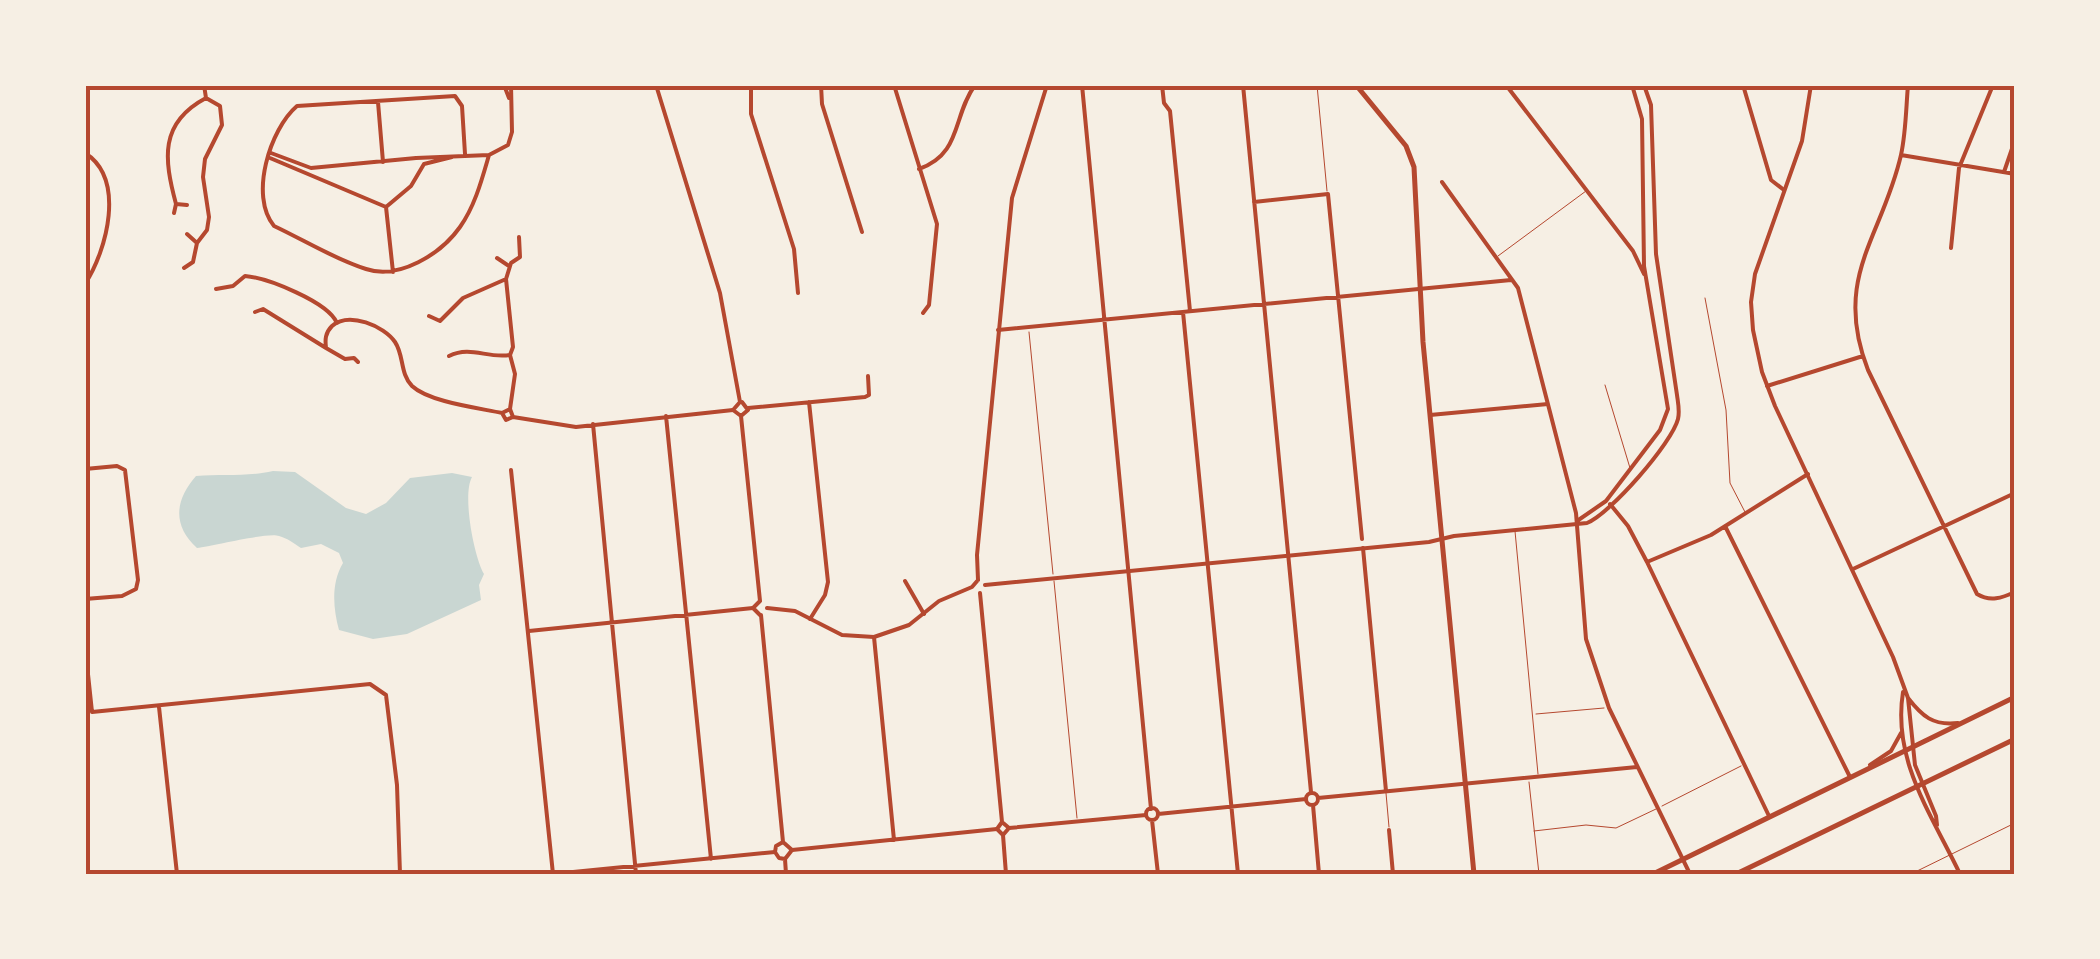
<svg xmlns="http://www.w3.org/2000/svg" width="2100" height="959" font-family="Quicksand,sans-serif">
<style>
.water{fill:#c9d6d2}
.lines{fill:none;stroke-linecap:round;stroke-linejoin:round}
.service{stroke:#b5482f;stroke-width:1}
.minor{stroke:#b5482f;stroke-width:4}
.tertiary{stroke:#b5482f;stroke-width:4}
.secondary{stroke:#b5482f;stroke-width:5}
.primary{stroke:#b5482f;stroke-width:5}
.neatline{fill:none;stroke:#b5482f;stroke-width:4}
</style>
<rect width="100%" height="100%" fill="#f6efe4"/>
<path class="water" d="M273 471 295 472 346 508 366 514 386 503 410 478 452 473 472 477C462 495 474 557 484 574L479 585 481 600 407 634 373 639 339 630C333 608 331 583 343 563L339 553 321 544 301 548C295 544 287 538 279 536 268 532 214 546 197 548 172 525 175 500 196 476 222 474 248 477 273 471Z"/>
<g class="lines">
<path class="service" d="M1317 85 1327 191
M1498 256 1586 191
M1705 298 1726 410 1730 483 1745 512
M1029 332 1053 574
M1605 385 1630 468
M1515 531 1538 774
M1054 581 1077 818
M1536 714 1604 708
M1529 782 1539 874
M1386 793 1389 827
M1662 806 1741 766
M1534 831 1586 825 1616 828 1656 809
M1911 874 2015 823"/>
<path class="minor" d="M504 85 509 98
M751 85V114L794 249 798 293
M821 85 822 104 862 232
M894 85 937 224 929 305 923 313
M1082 85 1151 809
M1162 85 1164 103 1170 111 1190 311
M1243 85 1311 792
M1506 85 1633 251 1644 274
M1743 85 1771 180 1784 190
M1908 85C1906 108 1906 132 1901 155 1882 238 1832 277 1868 370L1977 594C1990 602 2002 598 2015 592
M378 102 383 162
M85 153C126 179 107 250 85 284
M271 153 311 168 416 158 489 155 508 145 512 132 511 85
M465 154 462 106 455 96 297 106C270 129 249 196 274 226 304 240 334 259 366 269 399 280 441 254 460 227 475 206 482 179 489 155
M1901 155 2015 174
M270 158 386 207 411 186 424 164 452 157
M919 169C962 154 952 117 975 85
M2004 172 2015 140
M1442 182 1518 288 1576 513 1586 639 1609 708 1690 874
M1254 202 1328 194 1362 539
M176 204 187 205
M386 207 393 272
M174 213 176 204C164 159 159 123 206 98
M187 234 197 243
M1951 248 1959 168 1993 85
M497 258 509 266
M184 268 193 262 197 243 207 230 209 217 203 177 205 159 222 125 220 106 206 98 204 85
M216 289 233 286 245 276C268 278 328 302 337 323
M255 312 263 309 326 348
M1183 312 1238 874
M429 316 440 321 463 298 506 279
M998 330 1511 280
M449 356C471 345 487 359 510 355
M358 362 354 358 345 359 326 348C325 340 325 333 332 326 349 311 384 326 395 342 404 355 400 374 412 386 429 402 479 408 502 413
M1767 386 1863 356
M809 402 828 582 825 595 810 619
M748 408 865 397 869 395 868 376
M510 409 515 374 510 355 513 347 506 279 511 263 520 257 519 237
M1430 415 1548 404
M666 416 711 859
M513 417 510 409 502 413 506 420 513 417 576 427 733 410
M593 424 636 874
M85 469 117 466 125 470 138 580 136 589 122 596 85 599
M511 470 553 874 775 852
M1610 504 1628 526 1647 562 1769 816
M1725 526 1850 777
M1363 548 1386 791
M1647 562 1711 535 1808 474
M1853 569 2015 493
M905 581 924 614
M529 631 753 608
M874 637 894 840
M85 646 92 712 370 684 386 695 397 785 400 874
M159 707 177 874
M1306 799a6 6 0 1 1 12 0a6 6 0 1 1-12 0Z
M1318 798 1637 767
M1313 805 1319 874
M1146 814a6 6 0 1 1 12 0a6 6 0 1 1-12 0Z
M1158 814 1306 799
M1152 820 1158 874
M1009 828 1146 815
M1389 830 1393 874
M792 850 997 829"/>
<path class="tertiary" d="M656 85 720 293 740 402
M1811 85 1802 141 1755 274 1751 302 1753 330 1762 372 1775 406 1893 657 1908 698 1915 765 1936 816 1937 825
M740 402 733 410 741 416
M741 416 760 601
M741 416 748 410 742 402
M1577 521 1606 501 1660 430 1668 409 1644 266 1642 119 1632 85
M978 580 977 555 1012 198 1047 85
M985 585 1429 542 1454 536 1587 523C1610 514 1672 443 1678 419 1680 411 1678 403 1677 395L1656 254 1651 105 1644 85
M980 593 1002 822
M767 608 795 611 842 635 874 637 909 625 939 601 972 587 978 580
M760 615 753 608 760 601
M761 615 783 842
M1903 692C1892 761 1932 815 1960 874
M1908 698C1922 716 1933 726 1958 723
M1870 765 1891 751 1901 733
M1002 822 997 829 1003 835
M1002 822 1009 828 1003 835
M1003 835 1006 874
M783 842 776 846 775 852 779 858 785 859
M783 842 792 850 785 859
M785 859 786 874"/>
<path class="secondary" d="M1356 85 1406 146 1414 167 1423 342 1474 874"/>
<path class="primary" d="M1653 874 2015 697
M1736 874 2015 739"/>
</g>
<rect width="2100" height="959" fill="none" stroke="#f6efe4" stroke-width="175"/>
<rect x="88" y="88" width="1924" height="784" class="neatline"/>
</svg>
